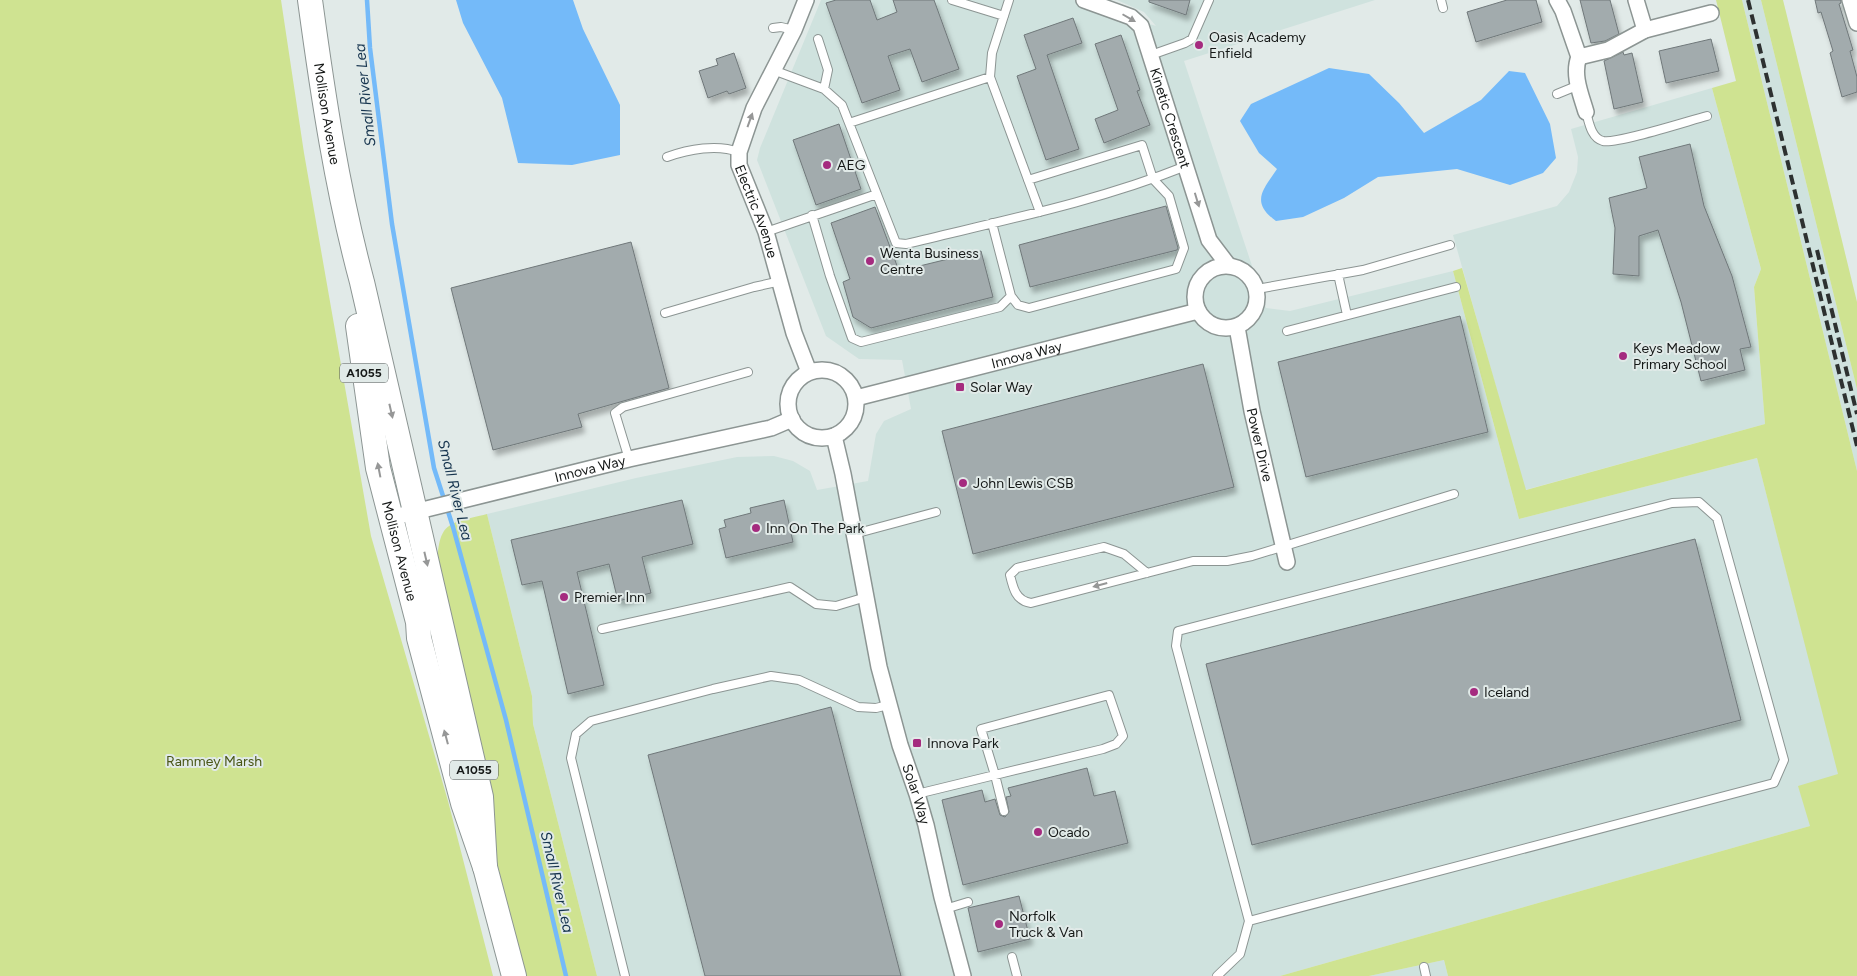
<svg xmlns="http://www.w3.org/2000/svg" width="1857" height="976" font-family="Figtree,sans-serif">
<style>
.built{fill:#cfe2de}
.green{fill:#cfe391}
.water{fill:#74baf9}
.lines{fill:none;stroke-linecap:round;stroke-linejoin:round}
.stream{stroke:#74baf9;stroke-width:4.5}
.building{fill:#a2abad;stroke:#70787a;filter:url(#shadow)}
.lane-casing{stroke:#8c9593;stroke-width:10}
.street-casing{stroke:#8c9593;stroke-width:18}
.primary-casing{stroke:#8c9593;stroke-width:26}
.lane{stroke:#fff;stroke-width:8}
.street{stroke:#fff;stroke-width:15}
.primary{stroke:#fff;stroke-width:24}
.rail{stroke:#2d3130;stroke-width:4;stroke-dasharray:10 5;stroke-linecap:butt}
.oneway{fill:#969797}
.poi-dot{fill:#a52b7f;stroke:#e1eae8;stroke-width:2}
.labels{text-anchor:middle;stroke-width:4;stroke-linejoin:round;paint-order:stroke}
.shield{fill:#e1eae8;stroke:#525756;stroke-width:1}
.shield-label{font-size:12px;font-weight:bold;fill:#151817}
.poi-label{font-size:14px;fill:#151817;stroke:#e1eae8;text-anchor:start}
.street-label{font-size:14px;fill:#151817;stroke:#e1eae8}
.park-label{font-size:14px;fill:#495616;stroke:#e1eae8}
.water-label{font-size:15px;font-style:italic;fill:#16344e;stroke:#e1eae8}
</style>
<defs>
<filter id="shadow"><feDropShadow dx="3" dy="5.5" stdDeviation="2.5" flood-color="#0004"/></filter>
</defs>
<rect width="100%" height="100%" fill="#e1eae8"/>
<path class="built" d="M821 0H1074L1156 26 1144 12 1117 0H1375L1184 61 1266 308 1290 311 1453 271 1519 519 1757 458 1839 774 1810 826 1280 976H597L533 724 532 696 487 514 636 478 737 457 774 456 793 461 810 471 817 490 868 481 876 434 884 421 911 409 902 360 859 359 826 336 757 160 760 148Z
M1742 0H1761L1857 389V471Z
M1712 88 1761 269 1754 287 1765 424 1525 490 1453 235 1557 206 1569 192 1577 172 1578 157 1571 129Z
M1444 960 1448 976H1369Z"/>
<path class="green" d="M0 0H281L304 153 371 536 448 801 493 976H0Z
M1716 0H1742L1857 471V976H1448L1444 960 1369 976H1280L1810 826 1798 786 1838 774 1757 458 1519 519 1453 271 1462 268 1526 490 1765 424 1754 287 1761 269 1712 88 1736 81Z
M1761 0H1783L1786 12 1857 302V389Z
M487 514 532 696 533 724 597 976H526L488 828 437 567C439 521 447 524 487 514Z"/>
<path class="water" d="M456 0H573L583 29 620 105V155L572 165 518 163 502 98 463 23Z
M1329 68 1369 74 1399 103 1424 133 1481 100 1509 71 1525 73 1550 124 1556 158 1543 173 1510 185 1457 169 1378 177 1344 198 1303 217 1276 221C1250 202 1263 190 1277 169L1259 153 1240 121 1251 104Z"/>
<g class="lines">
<path class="stream" d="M367 0 370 48 392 224 434 468 453 527 506 720 566 976"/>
</g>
<path class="building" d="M836 0H870L877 20 897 12 893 0H934L959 69 922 82 910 49 888 56 900 90 862 103 826 3Z
M1149 0H1190L1186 15 1149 2Z
M1507 0H1536L1542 22 1476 42 1467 12Z
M1580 0H1610L1619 34 1605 41 1591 43Z
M1815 0H1841V3L1839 4 1853 50 1850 51 1857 77V92L1842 97 1830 53 1833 51 1821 12 1818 13Z
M1073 18 1082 43 1047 55 1079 149 1046 160 1017 76 1036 69 1024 35Z
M1121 35 1140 90 1137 91 1150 125 1104 143 1095 119 1118 110 1095 44Z
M1711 39 1719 71 1666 83 1659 51Z
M1623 52 1624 55 1632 53 1643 102 1614 109 1604 61Z
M734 53 746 88 729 94 727 91 708 98 699 71 718 65 716 59Z
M839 124 861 189 816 205 793 140Z
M1690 144 1704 206 1732 276 1751 347 1740 349 1745 370 1701 381 1681 302 1658 230 1639 236V276L1613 274 1615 228 1609 198 1647 188 1639 157Z
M1166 206 1178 248 1177 250 1030 287 1019 245Z
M875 207 899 271 981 251 993 297 871 328 853 317 843 282 850 279 831 223Z
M631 242 669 388 578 414 582 427 493 450 451 288Z
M1460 316 1488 432 1306 477 1278 362Z
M1203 364 1234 487 973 554 942 431Z
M682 500 693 544 642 557 651 593 618 601 609 564 577 572 604 685 568 694 542 581 522 585 511 540Z
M784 500 793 542 726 558 719 529 726 527 724 520 751 513 750 508Z
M1695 539 1741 720 1252 845 1206 664Z
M831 707 901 976H705L648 755Z
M1087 768 1094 796 1115 791 1128 843 963 885 942 800 982 790 985 802 995 799 1000 815 1005 817 1009 812 1006 797 1011 796 1008 788Z
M1019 896 1030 939 978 952 968 908Z"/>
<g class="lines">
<g class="lane-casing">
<path id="lane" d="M952 0 1004 16
M1009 0 992 53 990 77 1040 212
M1441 0 1443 8
M773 28 781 27 794 30
M818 39 828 70 824 89
M1151 55 1185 43 1192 39 1209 0
M773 70 824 89 842 105 896 243 906 244C1000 221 1096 202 1186 166
M1557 94 1579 85
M1586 112C1589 122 1591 138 1603 141 1617 144 1688 121 1707 116
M849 123 990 77
M667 157C689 149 717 144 739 152
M812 215 830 276 852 338 861 342 1000 307 1011 296
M992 223 1011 296 1018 305 1029 308 1176 269 1184 248 1169 196 1153 179 1142 145 1028 180
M766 232 877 194
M1338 274 1347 315
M1257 289 1363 270 1450 245
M665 313 754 287 781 281
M1287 331 1456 287
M629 459 615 413 623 407 748 372
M854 534 936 512
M1147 573 1124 554 1104 547 1017 568 1010 575C1013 588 1016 601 1031 603L1193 561H1227L1252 556 1454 494
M602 629 790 587 816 604 836 606 866 597
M1109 695 1123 736 1116 744 1103 749 995 775 981 729Z
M917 794 995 775 1004 811
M945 909 968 902
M1012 957 1017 976
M1424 967 1426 976
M625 976 571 758 576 734 591 721 713 689 771 676 799 680 858 707 876 708 888 705
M1217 976 1240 954 1249 921 1176 646 1178 631 1672 503 1699 502 1717 518 1784 760 1774 783 1249 921"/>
</g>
<g class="street-casing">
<g id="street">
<path id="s1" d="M806 0 794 30 754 108 739 152V165L766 232 794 333 809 372"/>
<path id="s2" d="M1084 0 1131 17 1141 26 1209 240 1228 265"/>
<path d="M1557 0 1563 11 1579 57C1572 74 1581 95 1586 112"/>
<path d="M1636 0 1645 30"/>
<path d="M1850 0 1857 23"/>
<path d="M1579 57 1608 50 1645 30 1711 13"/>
<circle cx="1226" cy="297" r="31"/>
<path id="s3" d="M1237 327 1252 411 1287 562"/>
<circle cx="822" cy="404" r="34"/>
<path id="s4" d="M856 398 1198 311"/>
<path id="s5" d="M834 436 843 474 879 667 900 745 917 794 926 825 942 897 963 976"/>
<path id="s6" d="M390 518 629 459 771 428 792 419"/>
</g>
</g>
<g class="primary-casing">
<g id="primary">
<path id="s7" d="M310 0C323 96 337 189 362 282L481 797 485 867"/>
<path id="s8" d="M358 326 378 468 418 622 419 638 463 803 485 867 514 976"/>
</g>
</g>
<use href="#lane" class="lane"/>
<use href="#street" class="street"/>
<use href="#primary" class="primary"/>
<path class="rail" d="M1748 0 1857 446
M1817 250 1857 414"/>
</g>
<defs><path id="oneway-solid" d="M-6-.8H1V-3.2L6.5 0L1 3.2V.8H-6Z" transform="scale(1.25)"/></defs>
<g class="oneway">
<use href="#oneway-solid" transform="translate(1129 18) rotate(30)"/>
<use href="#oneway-solid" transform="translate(750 120) rotate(-70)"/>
<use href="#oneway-solid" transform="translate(1197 200) rotate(73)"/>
<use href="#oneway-solid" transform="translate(391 411) rotate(77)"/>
<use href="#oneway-solid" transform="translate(379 470) rotate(-101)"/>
<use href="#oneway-solid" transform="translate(426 559) rotate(77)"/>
<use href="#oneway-solid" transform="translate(1100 585) rotate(165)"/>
<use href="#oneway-solid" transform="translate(446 737) rotate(-105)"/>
</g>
<g class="poi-dot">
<circle cx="1199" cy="45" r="5"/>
<circle cx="827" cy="165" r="5"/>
<circle cx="870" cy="261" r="5"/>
<circle cx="1623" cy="356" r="5"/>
<rect x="955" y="382" width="10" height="10" rx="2.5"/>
<circle cx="963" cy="483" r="5"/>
<circle cx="756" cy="528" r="5"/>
<circle cx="564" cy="597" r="5"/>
<circle cx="1474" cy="692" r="5"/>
<rect x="912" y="738" width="10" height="10" rx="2.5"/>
<circle cx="1038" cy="832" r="5"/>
<circle cx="999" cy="924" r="5"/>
</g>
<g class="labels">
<g class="shield">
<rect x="340" y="363.5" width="48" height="19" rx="4"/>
<rect x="450" y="760.5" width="48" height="19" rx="4"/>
</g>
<g class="shield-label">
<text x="364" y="377">A1055</text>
<text x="474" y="774">A1055</text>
</g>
<g class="poi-label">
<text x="1209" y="42">Oasis Academy<tspan x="1209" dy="16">Enfield</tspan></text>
<text x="837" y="170">AEG</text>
<text x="880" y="258">Wenta Business<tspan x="880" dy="16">Centre</tspan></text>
<text x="1633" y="353">Keys Meadow<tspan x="1633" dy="16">Primary School</tspan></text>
<text x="970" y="392">Solar Way</text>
<text x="973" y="488">John Lewis CSB</text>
<text x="766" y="533">Inn On The Park</text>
<text x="574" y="602">Premier Inn</text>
<text x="1484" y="697">Iceland</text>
<text x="927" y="748">Innova Park</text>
<text x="1048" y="837">Ocado</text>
<text x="1009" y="921">Norfolk<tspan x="1009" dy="16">Truck &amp; Van</tspan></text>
</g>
<g class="street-label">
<text dy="5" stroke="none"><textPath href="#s7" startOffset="115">Mollison Avenue</textPath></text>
<text dy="5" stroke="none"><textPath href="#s2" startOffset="160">Kinetic Crescent</textPath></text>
<text dy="5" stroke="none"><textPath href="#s1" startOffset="229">Electric Avenue</textPath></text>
<text dy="5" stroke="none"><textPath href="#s4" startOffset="176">Innova Way</textPath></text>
<text dy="5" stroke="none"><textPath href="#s3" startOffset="120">Power Drive</textPath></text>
<text dy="5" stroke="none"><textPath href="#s6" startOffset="206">Innova Way</textPath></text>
<text dy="5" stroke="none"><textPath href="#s8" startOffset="229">Mollison Avenue</textPath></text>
<text dy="5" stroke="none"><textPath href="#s5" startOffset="368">Solar Way</textPath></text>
</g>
<g class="park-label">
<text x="214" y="766">Rammey Marsh</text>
</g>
<g class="water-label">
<text transform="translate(365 95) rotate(-96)" y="5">Small River Lea</text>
<text transform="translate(455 490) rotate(76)" y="5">Small River Lea</text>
<text transform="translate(557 882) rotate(77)" y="5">Small River Lea</text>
</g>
</g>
</svg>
